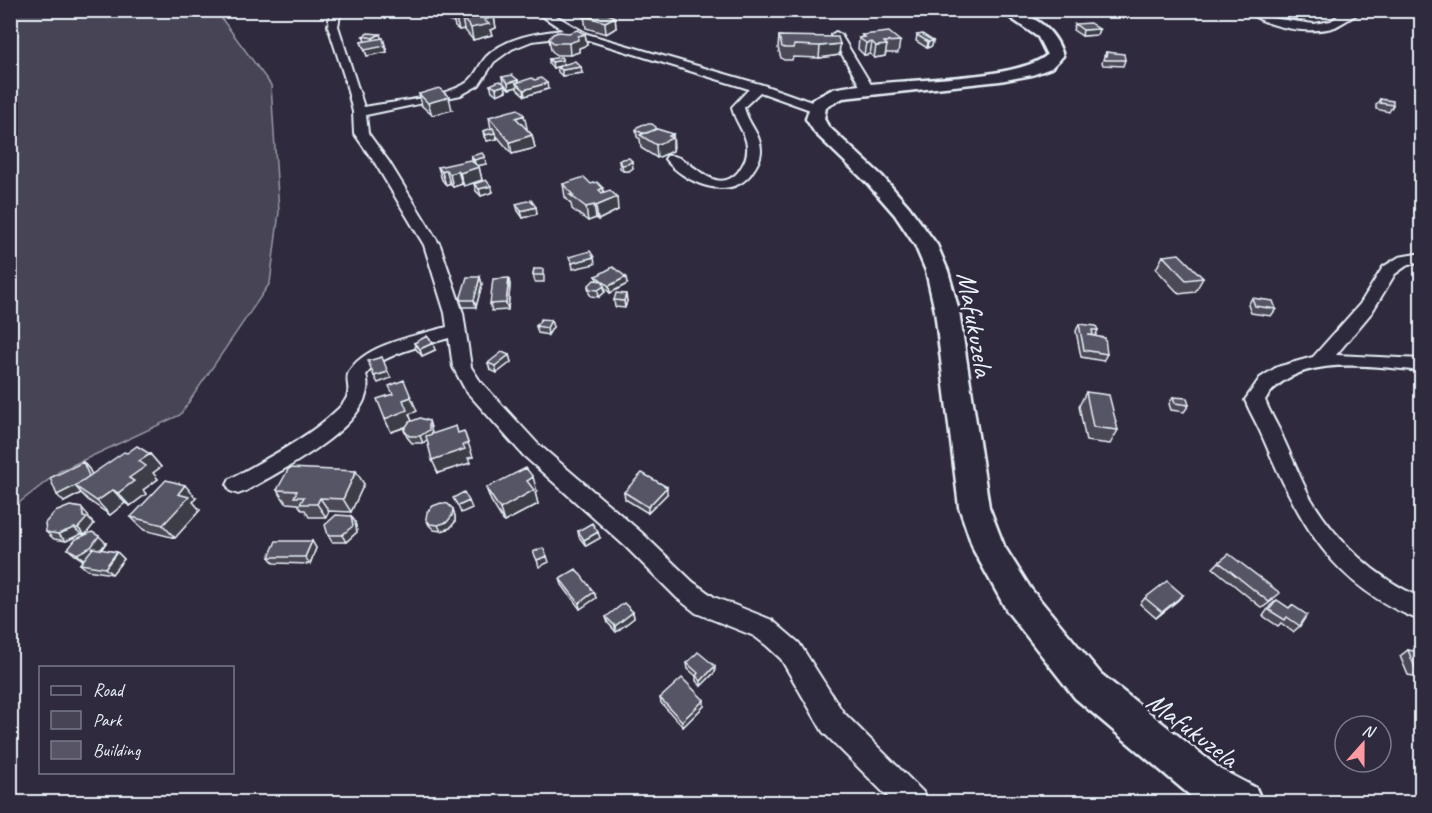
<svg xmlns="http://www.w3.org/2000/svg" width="1432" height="813" font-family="Caveat,sans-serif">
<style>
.green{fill:#464455;stroke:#979aa6;stroke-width:1.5}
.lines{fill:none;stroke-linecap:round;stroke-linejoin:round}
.minor-casing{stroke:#e8f1f8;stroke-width:4}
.secondary-casing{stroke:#e8f1f8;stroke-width:5}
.minor{fill:#2f2a3d;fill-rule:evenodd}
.secondary{fill:#2f2a3d;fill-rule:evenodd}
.wall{fill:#4b4957;stroke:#e8f1f8;stroke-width:1.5}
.shaded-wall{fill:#3d3c47;stroke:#e8f1f8;stroke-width:1.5}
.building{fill:#575565;stroke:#e8f1f8;stroke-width:1.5}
.labels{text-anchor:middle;stroke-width:6;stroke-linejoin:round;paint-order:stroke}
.street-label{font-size:28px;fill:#e8f1f8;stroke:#2f2a3d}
</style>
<rect width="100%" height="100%" fill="#2f2a3d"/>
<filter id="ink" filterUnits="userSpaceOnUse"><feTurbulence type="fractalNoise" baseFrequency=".0167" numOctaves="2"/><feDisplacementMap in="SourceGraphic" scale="12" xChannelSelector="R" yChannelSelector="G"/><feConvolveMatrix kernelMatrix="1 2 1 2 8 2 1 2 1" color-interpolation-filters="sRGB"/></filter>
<g filter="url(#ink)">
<path class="green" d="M11 11H216L271 85 279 212 270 283 180 415 60 471 11 509Z"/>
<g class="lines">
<g class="minor-casing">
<path id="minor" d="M331 10H341L338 26 364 107C396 101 433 100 463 85 475 79 478 66 486 57 506 37 536 33 563 30L533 10H546L587 34 763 85 820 105 822 108 816 112 760 92 744 107C747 123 761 134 761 150 761 160 755 168 750 175 727 202 684 182 665 159L667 156C689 151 713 200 738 172 744 164 748 156 747 146 746 132 734 121 732 107L749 89 575 36 565 37 532 41 512 49 494 62 479 85 461 95 366 115 368 133 389 162 440 245 463 313 471 367 480 381 537 443 642 533 693 582 714 597 772 620 799 643 843 712 923 792 927 802H893L823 732 781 659 767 646 754 636 696 613 677 598 626 547 523 455 466 391 453 367 449 338C426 345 380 354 366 375 381 423 279 471 246 491L238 494 230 491 227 485 230 479C267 458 307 439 338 409 357 391 343 384 349 372 364 344 419 335 447 327L445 313 424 245 375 163 354 133 353 112 345 79 328 26Z
M1246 10H1259L1271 18 1314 24 1331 21 1345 10H1363C1359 13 1338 26 1335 27 1311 35 1265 28 1246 10Z
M836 32 841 35 875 91 873 94 869 95 863 91 831 35Z
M1422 253V263L1409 264 1395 274 1372 312 1336 355 1422 359V371C1372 367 1296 352 1265 400 1270 414 1278 425 1283 438 1292 457 1300 478 1310 497 1335 540 1375 578 1422 598V621C1330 586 1299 521 1263 438 1258 425 1250 413 1245 400L1260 378 1277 367 1313 357 1360 304 1383 267 1399 257Z"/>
</g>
<g class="secondary-casing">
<path id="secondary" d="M999 10C1028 10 1055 27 1063 56L1051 68 1032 75 1000 81 843 98 826 107 824 119 828 126 882 176 909 207 937 245 948 271 959 311 989 507 1004 546 1031 589 1101 674 1220 769 1256 788 1262 802H1203L1192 797 1075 698 1007 611 974 551 959 507 935 311 926 271 915 245 895 215 868 184 815 133 806 119 812 100 833 89C881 78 1015 83 1047 55L1038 37Z"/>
</g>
<use href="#minor" class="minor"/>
<use href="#secondary" class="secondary"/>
</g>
<path class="wall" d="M444 10H459L462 14 488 12 489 15 494 17 496 28 490 30 492 35 473 40 464 29 459 30 455 27 454 22 448 21 447 15 445 14Z
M1270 10H1304L1301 18 1293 20Z
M584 16 615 17 616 28 606 34 586 28Z
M1075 24 1099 29 1097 35 1082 36 1073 30Z
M585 34 587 45 579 48V52L570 55H556L551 50 549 39Z
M862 35 900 41 898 53H886L885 56 874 58 870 54 864 55 858 49 859 38 862 37Z
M917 35 933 41 932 46 927 48 916 41Z
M363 36 381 38 387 52 367 56 361 42 365 41Z
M779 36 840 44 839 55 819 58 793 57 792 60H784L781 58 778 48Z
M1106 52 1125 60 1123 66 1103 65 1102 62Z
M549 59 564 64 582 73 562 76 558 72 557 67 553 68 549 64Z
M502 77 518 80 519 82 548 89 525 96 517 89V87L509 89 505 85 506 91 497 95 492 91 490 85 503 82Z
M419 94 452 110 432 115 422 106Z
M1380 99 1393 105 1389 112 1376 109V105Z
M489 117 527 128H526L532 135 535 148 512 154 496 135 497 139 487 141 484 137 483 131 491 129Z
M656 129 673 134 674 147 673 151 657 158 641 148 640 139 637 137 636 130Z
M471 156 486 164 477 166 479 167 482 180 464 186 462 184 453 187 450 183 446 185 442 180 438 167 473 162Z
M619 161 633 168 629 171H623L620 168Z
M474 184 491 186 493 192 481 196 476 191Z
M563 184H591L603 188 604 193 618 210 598 220 596 218 588 221 572 209 571 204 565 197Z
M516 204 536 207 537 214 523 218 518 211Z
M1163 256 1203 278 1195 292 1179 294 1156 269Z
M534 269 544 276V282H535L533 275Z
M596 276 627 284 610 293 605 288V292L599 297 591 296 589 293 588 286 597 280Z
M480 277 482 284 476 307H463L460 300Z
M510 285 508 310 492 311 490 304Z
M1252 298 1276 309 1271 316 1251 313 1248 305Z
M614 300 627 301 625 308 615 307Z
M1079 324 1098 330 1095 337 1107 354 1103 361 1081 357 1076 331Z
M536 326 553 327 548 335 538 333Z
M414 343 435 350 422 356 416 349Z
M509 355 511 362 497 373 490 370 488 363Z
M1086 392 1118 430 1110 444 1086 441 1079 406Z
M1173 397 1189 405 1184 412 1171 410 1169 404Z
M417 411 409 414 412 421H429L431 428 432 434 458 433 473 457 468 458 470 463 438 473 427 440 423 443H412L407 437 404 430 406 427 391 432 385 419Z
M1422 411V418L1417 415Z
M127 453 150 454 161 467 153 473 158 479 143 490 146 494 130 506 125 503 110 515 88 500 81 493 64 502 83 462 89 469 92 475Z
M364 484 351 512 329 511 326 517H309L305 510H302L298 504 286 503 277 490Z
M486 488 537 491 535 492 538 504 504 522 491 501Z
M624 492 667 494 648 513 625 499Z
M196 498 193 502 200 510 175 538 144 530 131 517Z
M453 509 455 516V522L450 528 441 531 434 530 429 525 426 519Z
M88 515 89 519 94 524 85 535 81 534 66 541 54 539 46 532Z
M351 516 355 522 357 532 346 542H332L328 535Z
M578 531 600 538 586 546 579 537Z
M312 541 316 548 310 564 274 563 269 557Z
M106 543 101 550 117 552 124 559 112 574 87 570 80 564 83 560 75 555 68 549Z
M1219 562 1273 600 1262 608 1213 568Z
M560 579 594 592 596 598 580 609 562 585Z
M1183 595 1177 601 1156 618 1140 604 1145 598Z
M1277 600 1289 608 1292 605 1300 626 1293 632 1281 623 1278 626 1263 616 1270 606Z
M633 612 634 618 616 632 608 623 606 617Z
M1408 650 1422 658V675L1419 677 1408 675 1400 656Z
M687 663 715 672 701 686 696 681V676L688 669Z
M660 698 704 706 683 727 661 703Z"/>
<path class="shaded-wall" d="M745 10V16L728 17V12Z
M1298 10H1304L1301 18 1293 20Z
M488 12 490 18 494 17 496 28 490 30 492 35 473 40 471 28 484 13Z
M462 14V18L464 29 459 30 456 19Z
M615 17 616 28 606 34 605 22Z
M1099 29 1097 35 1082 36 1083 30Z
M380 34 382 40 375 44 373 38Z
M585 34 587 45 579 48V52L570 55 569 43 578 36Z
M383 38 387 52 367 56 365 50Z
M933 41 932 46 927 48 928 42Z
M872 42 870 54 864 55 866 43Z
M840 44 839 55 819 58 820 46Z
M887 45 885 56 874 58 876 46Z
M563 60 564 65 553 68 552 62Z
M581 67 582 73 562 76V70Z
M518 80 519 85 516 83 517 87 509 89 508 83Z
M547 83 548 89 525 96 524 90Z
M505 85 506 91 497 95 496 88Z
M449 97 452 110 432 115 428 103Z
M524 115 527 128 519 130 516 118Z
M495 133 497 139 487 141 485 135Z
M673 134V151L657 158 656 145 669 136Z
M532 135 535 148 512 154 510 142Z
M485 157 486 164 476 166 474 160Z
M632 161 633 168 629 171H623L622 165Z
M479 167 482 180 464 186 460 173Z
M446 170 450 183 446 185 442 172Z
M458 171 462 184 453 187 450 174Z
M491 186 493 192 481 196 479 189Z
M617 197 618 210 598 220 596 206Z
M594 205 596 218 588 221 586 207Z
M536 207 537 214 523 218 521 211Z
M594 257 595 264 573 269 572 263Z
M480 277 482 284 476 307 474 300Z
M626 277 627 284 610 293 609 286Z
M509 278 510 285 508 310 506 303Z
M604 286 605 292 599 297 598 290Z
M626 294 627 301 625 308 624 301Z
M551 320 553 327 548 335 547 328Z
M433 343 435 350 422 356 420 349Z
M509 355 511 362 497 373 495 366Z
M388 372 391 378 378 383 374 376Z
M411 397 417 411 409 414 413 424 391 432 385 419 403 400Z
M429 421 431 428 432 436 423 443 420 436Z
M464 431 473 457 468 458 470 463 438 473 432 460 463 445Z
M150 454 161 467 153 473 158 479 143 490 146 494 130 506 118 493 139 461Z
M83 462 89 469 97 485 75 486 81 493 64 502 57 495Z
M356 471 364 484 351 512 343 499Z
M533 477 537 491 535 492 538 504 504 522 500 509 527 481Z
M185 485 196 498 193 502 200 510 175 538 163 525 178 494Z
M667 487V494L648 513V507Z
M113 490 125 503 110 515 97 501Z
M320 498 329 511 326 517 317 504Z
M469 501 472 508 461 513 458 506Z
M82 508 88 515 89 519 94 524 85 535 78 528 83 517Z
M453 509 455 516V522L450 528 441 531 438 525Z
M351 516 355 522 357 532 346 542 342 535Z
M74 528 81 534 66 541 58 534Z
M598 532 600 538 586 546 584 540Z
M99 536 106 543 98 553 85 560 77 554Z
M312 541 316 548 310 564 305 557Z
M117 552 124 559 112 574 105 568Z
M547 556 549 562 539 567 537 560Z
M594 592 596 598 580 609 579 603Z
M1183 595 1177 601 1156 618 1162 612Z
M633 612 634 618 616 632 615 626Z
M715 666V672L701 686V681Z
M704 700V706L683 727 682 721Z"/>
<path class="building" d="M475 10H487L488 12 484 13 494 17 484 20 489 24 471 28 462 18 456 19 452 16Z
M596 10H599L615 17 605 22 584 16Z
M452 11H459L462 14 453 16 447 15Z
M1090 23 1099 29 1083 30 1075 24Z
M577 30 585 34 578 36V40L569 43H554L549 39 553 34 559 32 569 33Z
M889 32 900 41 884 42 887 45 876 46 872 42 866 43 859 38 865 37 862 35Z
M368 33 380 34 373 38 363 36Z
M922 34 933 41 928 42 917 35Z
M779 36 838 37 840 44 820 46 794 45 793 48H785L782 47Z
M383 38 385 46 365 50 361 42Z
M1106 52 1124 54 1125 60H1105L1104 56H1107Z
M561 57 563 60 552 62 549 59Z
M575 61 581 67 562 70 557 67Z
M512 75 518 80 508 83 502 77Z
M532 78 535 80 541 78 547 83 524 90 516 83Z
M499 81 504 83 505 85 496 88 490 85Z
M439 88 449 97 428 103 419 94Z
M1380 99 1393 101V105L1380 103Z
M518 109 524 115 516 118 532 135 510 142 489 117Z
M644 124H652L656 127V129L647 133H642L636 130 637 127Z
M493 128 495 133 485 135 483 131Z
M657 129 673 134 669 136 673 138 656 145 640 135Z
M482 153 485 157 474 160 471 156Z
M629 158 632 161 628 164 622 165 619 161 622 159Z
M470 160 479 167 460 173 458 171 450 174 446 170 442 172 438 167Z
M584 177 591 184 597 182 603 188 599 190 602 193 610 190 617 197 596 206 594 205 586 207 570 195H573L563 184Z
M486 180 491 186 479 189 474 184Z
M531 200 536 207 521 211 516 204Z
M590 251 594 257 572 263 569 257Z
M1179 254 1203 278 1186 280 1163 256Z
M613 267 626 277 609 286 596 276Z
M534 269H543V275H533Z
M467 277H480L474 300H460Z
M509 278 506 303 490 304 493 279Z
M594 280 603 281 604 286 598 290 590 289 588 286Z
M616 293 626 294 624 301 614 300Z
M1252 298 1273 301 1276 309 1255 306Z
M541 319 551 320 547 328 536 326Z
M1079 324 1096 326 1098 330H1092L1093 335H1088L1105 338 1107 354 1084 350Z
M427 336 433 343 420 349 414 343Z
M502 352 509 355 495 366 488 363Z
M382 357 388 372 374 376 368 361Z
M404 380 411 397 403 400 407 410 385 419 377 399 393 394 389 386Z
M1086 392 1109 395 1118 430 1093 427Z
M1173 397 1187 398 1189 405 1175 403Z
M420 418 429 421V430L420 436H409L404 430 409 422Z
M456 426 458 433 464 431 468 443 463 445 465 449 432 460 426 436Z
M137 446 150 454 139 461 146 466 129 478 134 481 118 493 113 490 97 501 75 486 124 452 127 453Z
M83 462 89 476 75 486 57 495 50 478Z
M289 468 356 471 343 499 320 498 317 504H300L304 497H294L297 491 277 490Z
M526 468 533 477 527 481 534 490 500 509 486 488Z
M642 473 667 487 648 507 624 492Z
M166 480 185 485 178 494 189 497 163 525 131 517Z
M464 492 469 501 458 506 453 498Z
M441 503 448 504 453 509 452 516 447 522 438 525 430 524 426 519 427 512 433 506Z
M70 506 82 508 83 517 87 518 78 528H74L58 534 46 532 45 523 55 512Z
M336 515 351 516 353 526 342 535H328L325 525Z
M592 523 598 532 584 540 578 531Z
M92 532 99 536 91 547 77 554 68 549 76 539Z
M276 541H312L305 557H269Z
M93 548 117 552 105 568 80 564Z
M543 548 547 556 537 560 533 552Z
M1229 554 1280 593 1269 602 1219 562Z
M576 569 594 592 579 603 560 579Z
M1167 581 1183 595 1162 612 1145 598Z
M1277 600 1289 608 1292 605 1307 615 1300 626 1287 617 1285 620 1269 610Z
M624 603 633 612 615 626 606 617Z
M1408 650 1419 652 1422 658V671L1416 670Z
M698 652 715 666 701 681 696 676 698 673 687 663Z
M682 678 704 700 682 721 660 698Z"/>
</g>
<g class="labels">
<g class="street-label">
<text transform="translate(976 324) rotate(80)" y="10">Mafukuzela</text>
<text transform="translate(1193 729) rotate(37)" y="10">Mafukuzela</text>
</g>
</g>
<rect width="1432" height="813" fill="none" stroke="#2f2a3d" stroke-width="36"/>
<rect x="18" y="18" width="1396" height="777" fill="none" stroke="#e8f1f8" stroke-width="2" filter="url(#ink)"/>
<rect x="39" y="666" width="195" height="108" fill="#2f2a3d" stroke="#797a88" stroke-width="1.5"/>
<rect x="51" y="686" width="30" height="9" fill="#2f2a3d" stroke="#797a88" stroke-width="1.5"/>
<text x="93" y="696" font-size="18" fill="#e8f1f8">Road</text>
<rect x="51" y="711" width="30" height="18" fill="#464455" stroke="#797a88" stroke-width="1.5"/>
<text x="93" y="726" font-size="18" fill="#e8f1f8">Park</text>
<rect x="51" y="741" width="30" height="18" fill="#575565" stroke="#797a88" stroke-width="1.5"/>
<text x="93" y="756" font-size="18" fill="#e8f1f8">Building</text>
<g transform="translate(1363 744) rotate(21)"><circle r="28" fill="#2f2a3d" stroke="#797a88" stroke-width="1.5"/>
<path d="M0-4.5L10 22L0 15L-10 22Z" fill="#ff9aa2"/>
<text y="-9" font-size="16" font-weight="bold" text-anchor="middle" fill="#e8f1f8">N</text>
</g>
</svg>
